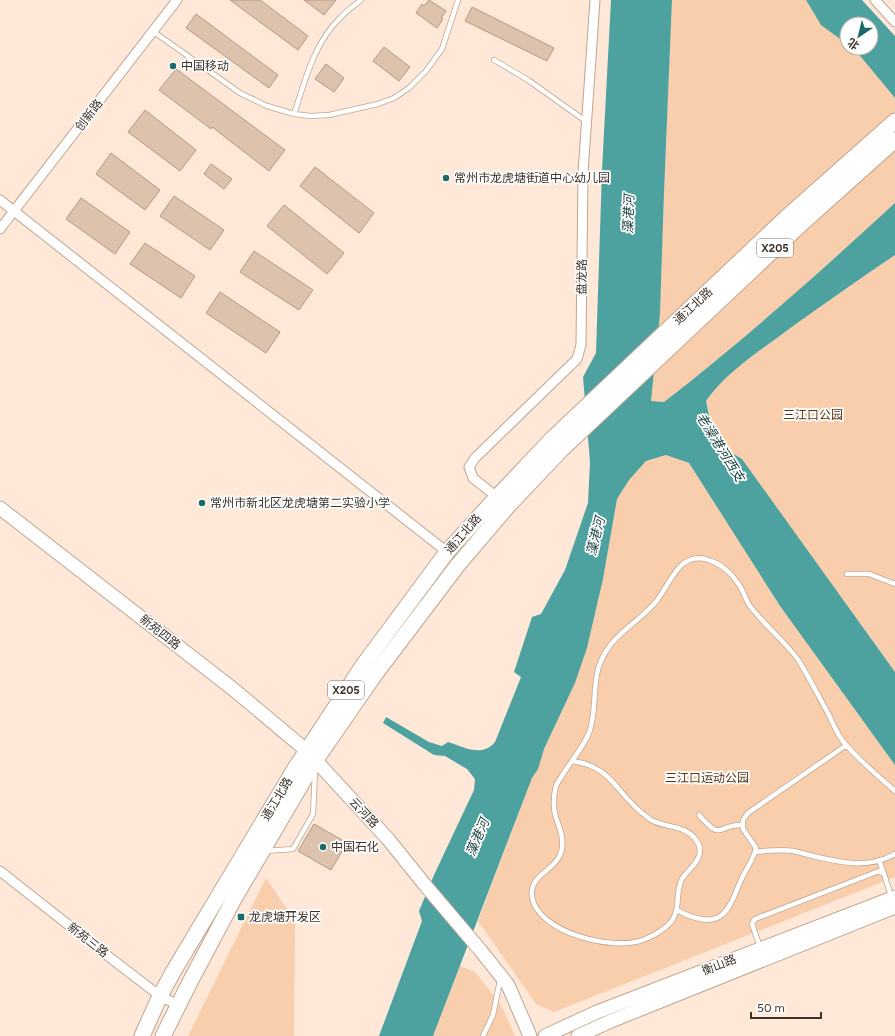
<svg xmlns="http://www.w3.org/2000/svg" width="895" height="1036" font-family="Figtree,'Noto Sans SC',sans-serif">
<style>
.green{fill:#f9ceac}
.water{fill:#4da2a0}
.building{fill:#ddc2ad;stroke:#b39985}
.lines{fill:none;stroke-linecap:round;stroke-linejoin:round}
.lane-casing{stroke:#c0a591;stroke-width:6}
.street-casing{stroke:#c0a591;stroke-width:11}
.secondary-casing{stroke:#c0a591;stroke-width:15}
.primary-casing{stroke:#c0a591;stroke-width:17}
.lane{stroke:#fff;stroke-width:4.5}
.street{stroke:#fff;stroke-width:9}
.secondary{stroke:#fff;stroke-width:13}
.primary{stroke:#fff;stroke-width:15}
.poi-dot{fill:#1d6968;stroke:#fff;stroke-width:1.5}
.labels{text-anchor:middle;stroke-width:3.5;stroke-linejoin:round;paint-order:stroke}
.shield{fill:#fff;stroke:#78706b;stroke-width:1}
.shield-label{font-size:11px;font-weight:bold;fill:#3e332b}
.poi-label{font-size:12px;fill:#3e332b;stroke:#fff;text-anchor:start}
.street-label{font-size:12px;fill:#3e332b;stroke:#fff}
.park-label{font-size:12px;fill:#593516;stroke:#fff}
.water-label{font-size:13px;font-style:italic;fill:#204746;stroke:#fff}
</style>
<rect width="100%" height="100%" fill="#ffe8d7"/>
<path class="green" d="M672 0H806L821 25 847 44V48H852L856 51 895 98V203C820 272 744 340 664 402L651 401 660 314 664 193Z
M895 255V672L742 459 724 448 710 421 706 401C727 371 760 351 789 329 824 304 859 279 895 255Z
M666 455 689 463 780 606 895 765V877L554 1012 536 1004 478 921 532 778 544 749 575 683 587 648 603 579 617 499 629 480 646 461Z
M266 878 295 921 294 1036H188Z
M460 966 475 972 501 1005 515 1036H433Z"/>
<path class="water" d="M611 0H672L664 193 660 314 651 401 664 402C744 340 820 272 895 203V255C859 279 824 304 789 329 760 351 727 371 706 401L710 421 724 448 742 459 895 672V765L780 606 689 463 666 455 646 461 629 480 617 499 603 579 587 648 575 683 544 749 538 769 532 778 433 1036H379L422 921 419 911 434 875 474 790 475 779 467 769 445 756 434 755 383 723 386 717 429 742 442 746 448 742C464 747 482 758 495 742L521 677 514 672 532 617 541 614 565 570 588 503 590 462 583 377 596 353 602 170Z
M806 0H862L895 36V98L856 51 852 48H871V24H847V44L821 25Z"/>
<path class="building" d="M230 0H260L308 36 298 50Z
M304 0H336L324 15Z
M429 0 446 11 441 18 443 19 437 28 416 13 422 4 424 6Z
M472 7 554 48 547 61 465 21Z
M196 14 278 75 269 88 186 28Z
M384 47 410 67 399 81 373 61Z
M326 64 344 78 334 92 315 79Z
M176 69 285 150 269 171 212 127 211 129 159 90Z
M145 110 196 150 180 171 128 132Z
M111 153 160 190 145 210 96 174Z
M211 164 232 179 224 189 204 174Z
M315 167 374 213 359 233 300 186Z
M174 196 224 230 210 250 160 216Z
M81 198 130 232 115 254 66 219Z
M284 205 344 253 327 274 267 226Z
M145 243 195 276 181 298 130 264Z
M254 251 313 290 299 310 240 272Z
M220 292 280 332 266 353 206 313Z
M314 824 347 843 331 870 298 851Z"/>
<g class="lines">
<g class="lane-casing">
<path id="lane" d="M154 32 240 93 267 106 294 114 310 116 329 115 378 104 394 98 409 88 426 71 442 49 458 0
M494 60 528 80 587 122
M294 114C305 81 314 43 340 18 346 11 354 6 361 0
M847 574H869L895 584
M572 761C611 766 615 791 642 813 645 815 648 818 651 820 666 828 686 825 696 840 700 845 701 850 699 856 696 865 687 871 682 879 675 892 681 909 671 922 664 930 653 936 643 940 613 951 538 933 532 897 529 876 551 872 559 857 567 842 559 828 555 814 553 805 554 794 556 786 558 781 562 776 565 771 573 759 583 747 589 733 597 712 592 688 599 666 610 635 634 626 654 604 665 592 671 573 684 563 692 558 702 557 711 561 721 564 731 573 737 582 743 589 745 599 750 606 765 626 785 641 799 661 810 679 819 697 829 715 833 724 837 733 842 740 857 759 877 775 895 791
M699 815C724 844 717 823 743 825
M266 851 293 849 313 814 315 772
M755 852C767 851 781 849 793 851 825 858 863 873 895 854
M879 860 884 874
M677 910C691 918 713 926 725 912 734 902 737 887 743 876 748 865 753 861 756 848L743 829V820L748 813 845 746
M760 947 752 924 755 919 879 871 884 874 891 896
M483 1036 493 1015 500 980"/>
</g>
<g class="street-casing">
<path id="street" d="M875 0 895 22
M0 200 447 552
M0 229 177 0
M497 497 473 478 469 467 475 458 577 359 581 345 583 173 595 0
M0 871 104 953 160 996 178 1005"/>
</g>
<g class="secondary-casing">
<path id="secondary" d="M0 508 233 689 307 751 388 839 425 885 481 951 508 985 530 1036
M545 1036 597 1012 895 897
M578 1036 611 1021 895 907"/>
</g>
<g class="primary-casing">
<path id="primary" d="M142 1036 160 996 173 972 294 770 364 664 447 552 497 497 552 439 789 215 895 121
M163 1036 190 982 234 899 315 761 376 673 457 566 508 506 562 449 799 226 895 140"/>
</g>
<use href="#lane" class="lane"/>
<use href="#street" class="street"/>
<use href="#secondary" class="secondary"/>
<use href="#primary" class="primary"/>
</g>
<g class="poi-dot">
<circle cx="173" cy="66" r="4"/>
<circle cx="446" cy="178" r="4"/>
<circle cx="202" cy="503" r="4"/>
<circle cx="323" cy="847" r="4"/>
<rect x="237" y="913" width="8" height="8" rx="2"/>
</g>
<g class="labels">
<g class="shield">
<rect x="757" y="239" width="36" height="18" rx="3"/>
<rect x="328" y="681" width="36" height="18" rx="3"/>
</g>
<g class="shield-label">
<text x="775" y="252">X205</text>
<text x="346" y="694">X205</text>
</g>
<g class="poi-label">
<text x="181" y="70">中国移动</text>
<text x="454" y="182">常州市龙虎塘街道中心幼儿园</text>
<text x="210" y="507">常州市新北区龙虎塘第二实验小学</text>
<text x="331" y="851">中国石化</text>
<text x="249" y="921">龙虎塘开发区</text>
</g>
<g class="street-label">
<text transform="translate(89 115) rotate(-52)" y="4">创新路</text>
<text transform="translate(582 277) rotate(-89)" y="4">盘龙路</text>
<text transform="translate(693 306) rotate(-43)" y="4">通江北路</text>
<text transform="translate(463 534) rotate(-49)" y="4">通江北路</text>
<text transform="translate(160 632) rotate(38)" y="4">新苑四路</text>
<text transform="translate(277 799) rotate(-59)" y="4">通江北路</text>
<text transform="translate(364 813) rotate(47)" y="4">云河路</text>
<text transform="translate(88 940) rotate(38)" y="4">新苑三路</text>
<text transform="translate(719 965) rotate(-21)" y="4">衡山路</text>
</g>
<g class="park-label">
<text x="813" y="419">三江口公园</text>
<text x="707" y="782">三江口运动公园</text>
</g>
<g class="water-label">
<text transform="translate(628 214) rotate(-88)" y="5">藻港河</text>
<text transform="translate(721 447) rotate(58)" y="5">老澡港河西支</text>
<text transform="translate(595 536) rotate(-76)" y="5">藻港河</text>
<text transform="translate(477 837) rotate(-67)" y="5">藻港河</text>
</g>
</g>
<g transform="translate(859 36) rotate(215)"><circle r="19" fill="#ffffff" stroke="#b2adaa"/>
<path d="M0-3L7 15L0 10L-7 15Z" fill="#1d6968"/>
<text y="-6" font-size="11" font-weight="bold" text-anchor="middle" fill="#3e332b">北</text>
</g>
<path d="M751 1012v6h70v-6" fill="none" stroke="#3e332b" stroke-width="2"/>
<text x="757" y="1012" font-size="12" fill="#3e332b" stroke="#ffffff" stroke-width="3" paint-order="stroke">50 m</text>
</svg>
